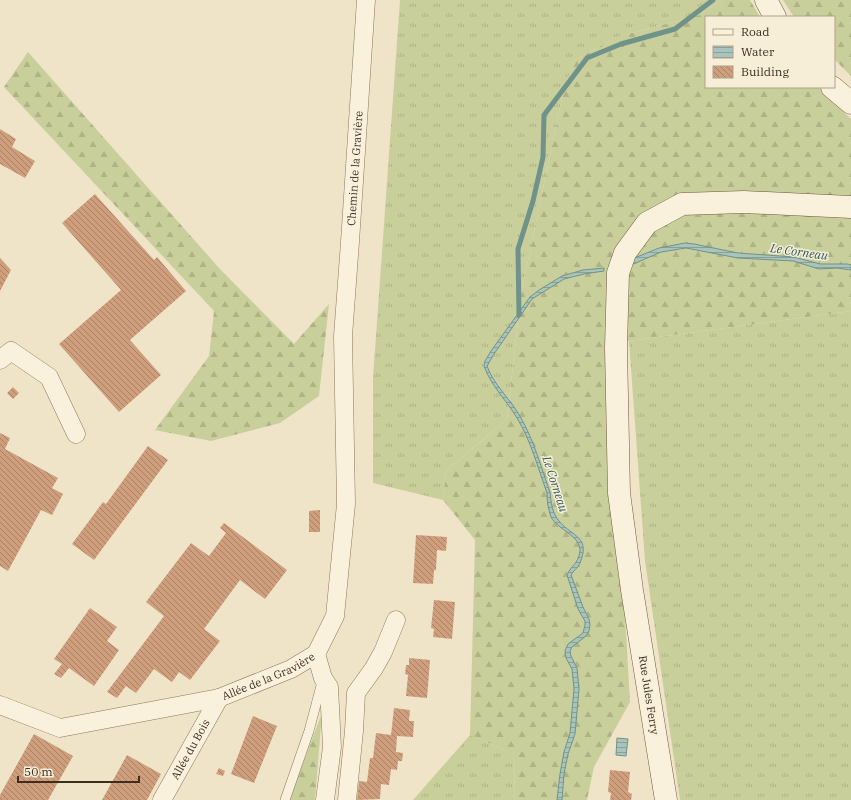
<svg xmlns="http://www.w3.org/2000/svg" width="851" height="800" font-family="'IBM Plex Serif',serif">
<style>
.grass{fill:url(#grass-tufts)}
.forest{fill:url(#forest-firs)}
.water{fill:url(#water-rules);stroke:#6f938a}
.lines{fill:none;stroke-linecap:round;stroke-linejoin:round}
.stream{stroke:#6f938a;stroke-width:5}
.building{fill:url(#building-back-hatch)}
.lane-casing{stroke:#8d765c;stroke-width:10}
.street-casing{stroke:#8d765c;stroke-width:19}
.secondary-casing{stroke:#6f573f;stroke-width:23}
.lane{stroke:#faf1dc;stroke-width:9}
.street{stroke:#faf1dc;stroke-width:18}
.secondary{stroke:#faf1dc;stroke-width:22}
.labels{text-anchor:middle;stroke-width:3;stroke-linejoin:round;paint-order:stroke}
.street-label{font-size:11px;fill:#3d2e20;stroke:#f7eed8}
.water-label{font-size:12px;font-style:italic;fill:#2f5d5a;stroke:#f7eed8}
</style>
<defs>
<pattern id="grass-tufts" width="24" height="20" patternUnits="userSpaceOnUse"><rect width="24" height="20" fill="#c9cf9b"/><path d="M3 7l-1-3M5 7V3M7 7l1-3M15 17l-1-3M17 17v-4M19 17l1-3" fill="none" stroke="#aeb285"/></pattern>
<pattern id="forest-firs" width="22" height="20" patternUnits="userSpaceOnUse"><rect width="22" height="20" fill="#c9cf9b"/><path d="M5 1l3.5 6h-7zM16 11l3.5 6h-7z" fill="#aeb285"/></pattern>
<pattern id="water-rules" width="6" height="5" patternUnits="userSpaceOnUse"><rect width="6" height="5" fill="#a9c4bc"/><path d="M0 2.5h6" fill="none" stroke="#8ba098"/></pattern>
<pattern id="building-back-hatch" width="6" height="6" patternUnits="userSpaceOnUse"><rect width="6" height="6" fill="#cf9f7d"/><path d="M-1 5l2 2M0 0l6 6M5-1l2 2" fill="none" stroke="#a98266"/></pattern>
</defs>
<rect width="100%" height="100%" fill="#f0e4c8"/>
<path class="grass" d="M400 0H722L700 15 617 37 573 61 562 98 521 294 507 419 446 471 443 500 373 483V378Z
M851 311V800H680L645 561 629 341Z
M470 735 514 754 515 800H413Z"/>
<path class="forest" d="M722 0H750L760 17H706V87H818L851 119V311L629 341 606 338 624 596 630 702 594 767 587 800H515L514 754 470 735 475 540 443 500 446 471 507 419 521 294 562 98 573 61 617 37 700 15Z
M783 0H851V76L834 59V17H794Z
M28 52 219 268 294 344 329 304 319 396 280 423 211 441 155 430 209 356 214 311 4 87Z
M322 713 315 800H289Z"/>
<path class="water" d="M685 243 694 244 738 253 794 257 820 264H847L851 265V270L837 268 819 269 793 261 738 258 686 248 661 252 629 266 632 259 659 248Z
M604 268V271L584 274 564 279 532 299 494 354 487 366C493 384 512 401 521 418 534 441 541 467 550 492 551 502 552 513 559 521 572 537 591 536 580 563 578 568 573 571 571 575L583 607 589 619 590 625 589 631 586 636 572 647 570 651 571 656 577 668 579 689 575 734 568 754 564 774 562 800H557L560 774 564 752 570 733 574 689 572 669 566 658 565 651 568 644 583 633 585 625V621L578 609 567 575C571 565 578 565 580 551 581 536 558 530 551 517 548 509 547 500 547 493 538 468 531 441 517 418 507 401 491 386 484 366L485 361 491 351 530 297 539 290 562 276 583 270Z
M617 738 628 739 626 756 616 755Z"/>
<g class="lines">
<path class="stream" d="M519 315 518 249 533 201 543 157 544 115 587 58 621 44 675 29 713 0"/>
</g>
<path class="building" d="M0 129 16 139 12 147 35 161 25 178 0 164Z
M95 194 154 260 157 257 186 291 130 340 161 375 119 412 59 344 121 290 62 223Z
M0 258 11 270 0 291Z
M13 387 19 393 13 399 7 393Z
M0 433 10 438 5 449 58 478 52 488 63 494 52 515 41 510 8 571 0 566Z
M148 446 168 460 94 560 72 544 103 502 106 504Z
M320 510V532H309V511Z
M224 523 287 570 265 599 240 580 204 629 220 641 190 680 179 672 172 682 154 669 136 693 126 686 117 698 107 692 164 616 146 602 191 543 209 556 226 533 220 528Z
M416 535 447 537 446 551 437 550 436 570H434L433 584 413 583Z
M434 600 455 602 452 639 433 637 434 629 431 628Z
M90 608 117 627 107 641 119 650 94 686 69 668 61 678 54 674 62 664 54 659Z
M409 658 430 660 427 698 406 696 408 675 405 674 406 665H409Z
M394 708 410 710 409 721H414L413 737 397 736 396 752 403 753 402 761H398L397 770 391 769 389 785 381 784 380 799 357 800 359 781 367 782 370 758H373L376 733 391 735Z
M253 716 277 726 254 783 231 774Z
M34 734 73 756 48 800H0V795Z
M127 755 161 774 147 800H102Z
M219 768 225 771 223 776 216 774Z
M610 770 630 772 628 792 632 794 631 800H610L611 793 608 792Z"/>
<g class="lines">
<g class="lane-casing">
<path id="lane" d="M285 800 309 731 323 678"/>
</g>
<g class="street-casing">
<g id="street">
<path d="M0 360 11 351 49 377 76 434"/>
<path d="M316 654 323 678 329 687 332 747 325 800"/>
<path id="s1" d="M0 705 60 728 219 698 291 669 316 654 335 616 346 504 343 336 350 242 366 0"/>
<path id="s2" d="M162 800 219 698"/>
<path d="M347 800 354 731 356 693 374 668 383 652 396 620"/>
</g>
</g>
<g class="secondary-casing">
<path id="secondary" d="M766 0 775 17
M832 87 851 103
M666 800 632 590 619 493 616 348 618 273 625 253 647 223 682 204 744 202 851 207"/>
</g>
<use href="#lane" class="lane"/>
<use href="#street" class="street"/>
<use href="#secondary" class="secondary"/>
</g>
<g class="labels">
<g class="street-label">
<text dy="4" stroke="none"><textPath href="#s1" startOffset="824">Chemin de la Gravière</textPath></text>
<text dy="4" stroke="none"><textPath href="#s1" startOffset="280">Allée de la Gravière</textPath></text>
<text transform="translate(649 695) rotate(81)" y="4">Rue Jules Ferry</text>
<text dy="4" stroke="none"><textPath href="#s2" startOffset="58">Allée du Bois</textPath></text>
</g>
<g class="water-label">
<text transform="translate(799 252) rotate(8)" y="4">Le Corneau</text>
<text transform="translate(555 484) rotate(72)" y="4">Le Corneau</text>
</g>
</g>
<rect x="705" y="16" width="130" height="72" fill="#f7eed8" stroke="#ada18e"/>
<rect x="713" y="29" width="20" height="6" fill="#faf1dc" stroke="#ada18e"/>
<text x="741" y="36" font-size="12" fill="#3d2e20">Road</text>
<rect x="713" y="46" width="20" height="12" fill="url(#water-rules)" stroke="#ada18e"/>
<text x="741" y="56" font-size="12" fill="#3d2e20">Water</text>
<rect x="713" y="66" width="20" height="12" fill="url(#building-back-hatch)" stroke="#ada18e"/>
<text x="741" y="76" font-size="12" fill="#3d2e20">Building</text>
<path d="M18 776v6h121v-6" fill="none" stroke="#3d2e20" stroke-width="2"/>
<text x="24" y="776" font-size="12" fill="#3d2e20" stroke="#f7eed8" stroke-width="3" paint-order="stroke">50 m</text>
</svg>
